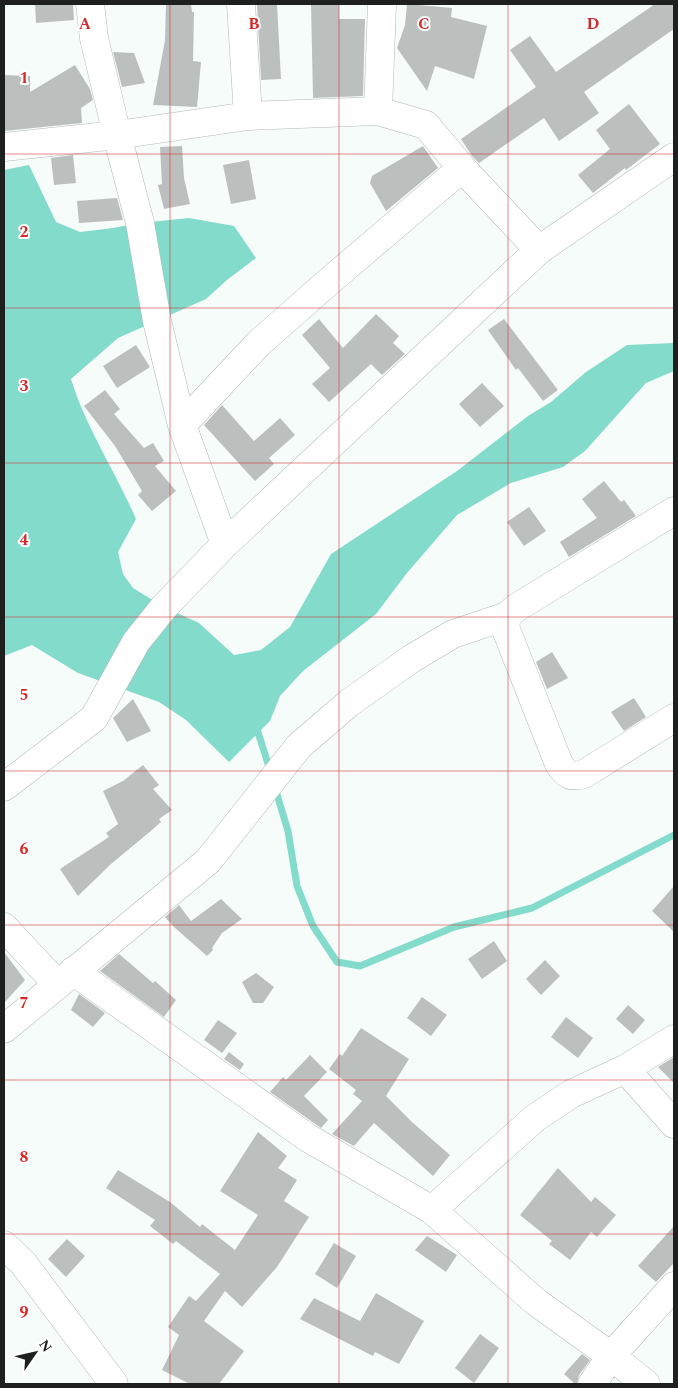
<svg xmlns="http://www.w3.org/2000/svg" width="678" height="1388" font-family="Spectral,serif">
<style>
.water{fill:#83dbcb}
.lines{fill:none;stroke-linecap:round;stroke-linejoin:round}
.stream{stroke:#83dbcb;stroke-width:7}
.building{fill:#bbc0bf}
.minor-casing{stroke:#b3b8b7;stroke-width:29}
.minor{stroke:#fff;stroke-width:28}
.grid{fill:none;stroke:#d62828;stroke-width:1;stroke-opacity:0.55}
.grid-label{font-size:16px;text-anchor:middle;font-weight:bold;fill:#d62828;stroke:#fff;stroke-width:4;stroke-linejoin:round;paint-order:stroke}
</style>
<rect width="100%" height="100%" fill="#f6fcfa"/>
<path class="water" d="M29 165 56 222 80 232 113 228 140 223 189 218 234 226 256 258 227 280 206 299 118 338 71 379C86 428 116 472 136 519L118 552 123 574 133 588 164 607 199 623 234 655 261 650 290 627 331 554 457 471 528 416 551 402 586 372 627 345 674 343V371L646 383 585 451 563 467 511 483 457 515 407 573 376 614 303 671 280 696 270 721 229 762 186 720 159 702 78 673 32 645 4 656V170Z"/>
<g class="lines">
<path class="stream" d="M256 726 270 770
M275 788 288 831 297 886 313 926 337 962 360 966 454 927 532 908 674 835"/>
</g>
<path class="building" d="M35 4H73L74 20 36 23Z
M166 4H191L192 12H194L193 61 201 62 197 107 153 105 165 40Z
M257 4H277L281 79 261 80Z
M311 4H339V19H365L363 96 313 98Z
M407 4 452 8 451 17 487 26 474 79 435 66 427 91 397 48 405 25Z
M655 4H674V29L584 92 599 113 559 141 544 118 479 163 472 156 461 139 536 87 510 50 530 36 556 72Z
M113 52 134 53 145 83 122 87Z
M75 65 90 89 93 100 81 108 82 123 4 131V75L30 76V92Z
M629 104 660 144 626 170 625 168 593 193 578 175 610 149 596 130Z
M182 146 184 178 190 204 164 209 158 185 162 184 160 147Z
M423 146 438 168 386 211 370 183 372 176Z
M73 155 76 183 54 185 51 158Z
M249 160 256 199 231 204 223 165Z
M117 198 123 220 79 223 77 201Z
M376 314 399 336 393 343 405 354 382 375 371 364 329 402 312 384 330 368 302 335 319 319 343 348Z
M504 319 558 390 543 401 518 368 516 370 488 330Z
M136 345 150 367 117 388 103 366Z
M482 383 504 406 480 427 459 404Z
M105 390 120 409 114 414 144 448 153 443 164 461 155 466 176 491 152 511 138 495 142 491 115 446 84 406Z
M222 405 254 441 280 418 295 435 269 458 274 464 255 481 204 425Z
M604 481 621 502 624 500 636 516 569 557 560 542 597 518 582 499Z
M529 507 546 531 524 546 507 522Z
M552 652 568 678 547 689 536 662Z
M634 698 646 717 624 731 611 712Z
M133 699 151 731 127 742 113 718Z
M143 765 159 785 153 789 172 810 159 819 161 822 152 830 111 864 78 896 60 869 109 837 106 833 118 824 103 791 123 781Z
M674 886V932L652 911Z
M221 899 242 919 222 933 212 948 213 950 207 956 174 927 165 917 179 905 191 921Z
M494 941 507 961 482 979 468 959Z
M4 952 25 980 4 1003Z
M119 954 153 983 155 981 176 1000 164 1017 100 971Z
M545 960 560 976 541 995 526 979Z
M256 973 274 987 263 1003H253L242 982Z
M79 994 105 1013 93 1027 71 1010Z
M422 997 447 1015 431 1036 407 1018Z
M628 1005 645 1020 633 1034 616 1019Z
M566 1017 593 1038 578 1058 551 1037Z
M218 1020 237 1033 222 1053 204 1040Z
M361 1028 409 1059 386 1096 412 1122 450 1155 433 1176 374 1123 354 1146 332 1134 362 1101 353 1094 356 1090 329 1069 340 1054 342 1056Z
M229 1052 244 1064 240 1070 224 1059Z
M310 1055 327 1072 304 1096 328 1120 321 1128 270 1092 283 1077 286 1080Z
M674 1057V1083L658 1067Z
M258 1132 287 1156 278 1168 297 1180 284 1201 309 1217 277 1267 242 1307 225 1291 204 1321 244 1351 219 1384H190L162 1370 179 1335 168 1327 189 1296 196 1301 220 1274 176 1241 173 1244 150 1226 155 1220 106 1188 118 1170 170 1202 200 1227 202 1224 235 1250 258 1215 220 1191Z
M558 1168 591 1202 595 1197 616 1215 597 1237 591 1232 570 1260 549 1244 552 1241 520 1215Z
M674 1226V1263L656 1282 638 1266Z
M427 1236 457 1255 446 1272 415 1250Z
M67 1239 85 1256 66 1277 48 1259Z
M334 1243 356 1256 337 1288 315 1274Z
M376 1293 424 1321 399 1364 375 1352 373 1356 300 1319 314 1298 360 1321Z
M480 1334 499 1348 474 1383 455 1368Z
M582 1354 590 1360 579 1375 577 1384H575L564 1374Z"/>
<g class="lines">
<g class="minor-casing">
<path id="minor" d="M90 4 94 38 117 135 140 223 157 321 182 425 225 544
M241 4 248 116
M378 111 382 4
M4 147 117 135 248 116 378 111 426 125 462 168 539 250
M182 425 258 344 326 284 462 168
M674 511 516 608 507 616 505 627 559 764C566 775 571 778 584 774L674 718
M4 787 94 718 136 642 164 607 225 544 539 250 674 157
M4 927 57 984
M73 971 308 1138 432 1210 535 1118 571 1094 625 1069 674 1039
M4 1029 208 861 299 746 349 703 411 659 453 634 507 616
M625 1069 674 1124
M432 1210 536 1302 611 1356 646 1384
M4 1245 23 1263 114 1384
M592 1384 611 1356 674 1286"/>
</g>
<use href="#minor" class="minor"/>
</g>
<path class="grid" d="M170 4V1384M339 4V1384M508 4V1384M4 154H674M4 308H674M4 463H674M4 617H674M4 771H674M4 925H674M4 1080H674M4 1234H674"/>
<g class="grid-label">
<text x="85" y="29">A</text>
<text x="254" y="29">B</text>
<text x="424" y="29">C</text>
<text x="593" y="29">D</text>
<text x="24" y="83">1</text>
<text x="24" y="237">2</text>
<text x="24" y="391">3</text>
<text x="24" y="545">4</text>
<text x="24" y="700">5</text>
<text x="24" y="854">6</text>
<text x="24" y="1008">7</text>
<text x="24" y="1162">8</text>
<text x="24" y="1317">9</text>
</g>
<rect width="678" height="1388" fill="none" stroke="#1d201f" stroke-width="10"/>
<g transform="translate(35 1353) rotate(56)" stroke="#ffffff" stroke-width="4" paint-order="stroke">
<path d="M0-4L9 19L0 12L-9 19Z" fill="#1d201f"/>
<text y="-8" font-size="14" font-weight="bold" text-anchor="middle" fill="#1d201f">N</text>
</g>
</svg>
